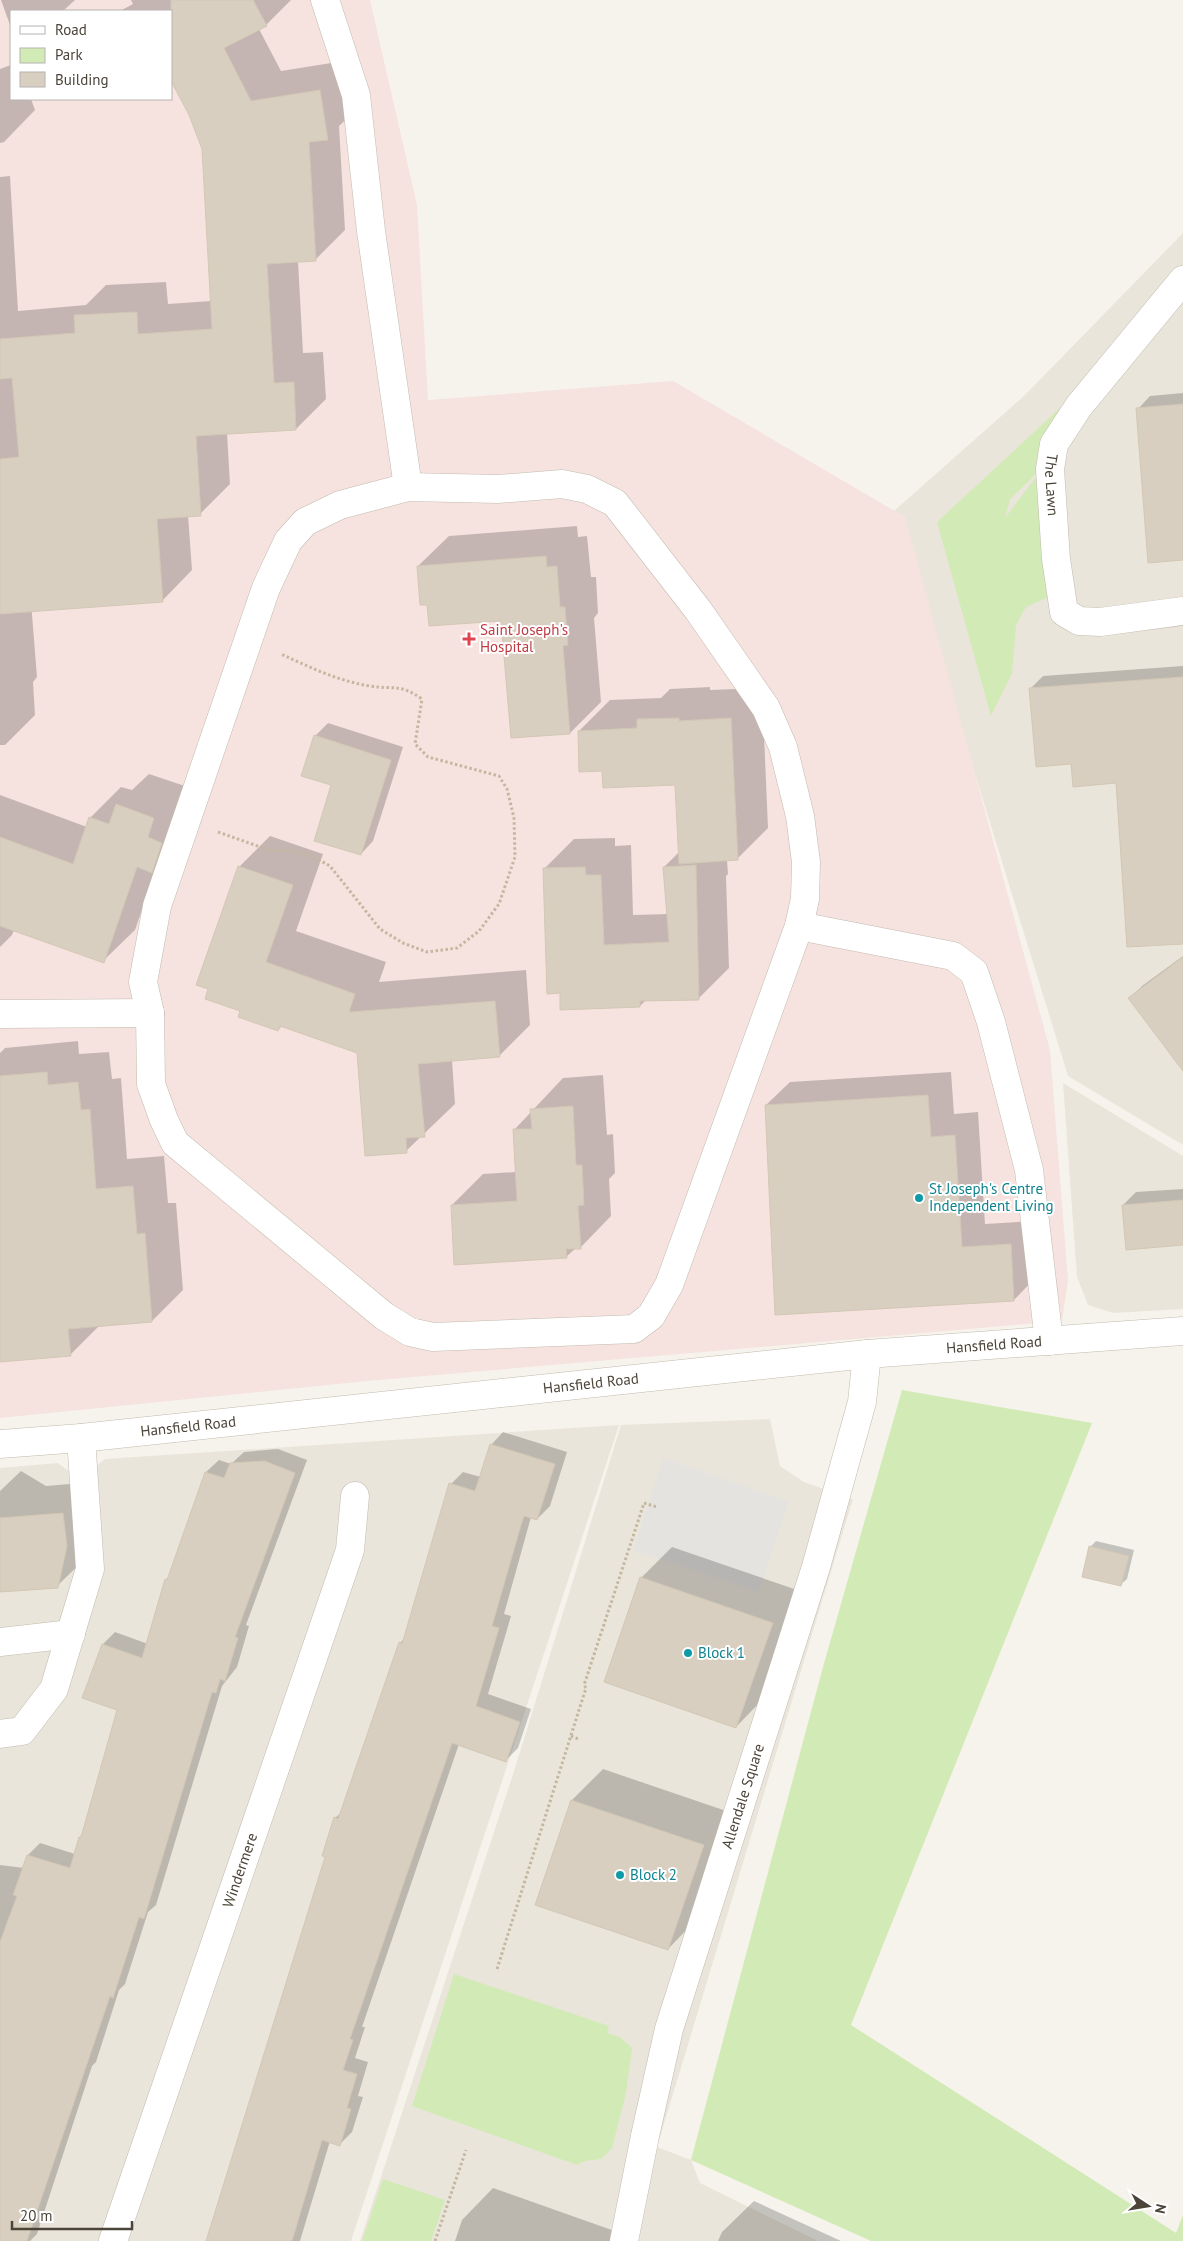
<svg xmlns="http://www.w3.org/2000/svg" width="1183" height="2241" font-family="'PT Sans',sans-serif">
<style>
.residential{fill:#eae5da}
.medical{fill:#f6e3e0;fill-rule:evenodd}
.green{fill:#d2eab5;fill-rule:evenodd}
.parking{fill:#e5e3e0}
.shadow{fill:#0003}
.building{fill:#d8cfc1;stroke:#d3c7b4}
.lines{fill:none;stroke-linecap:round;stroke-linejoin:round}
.minor-casing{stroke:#c2bbae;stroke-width:29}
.path{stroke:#c4b79f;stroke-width:3;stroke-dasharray:2.5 2.5;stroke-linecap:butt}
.minor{stroke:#fff;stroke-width:28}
.health-dot{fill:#e0444e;stroke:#fff;stroke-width:2}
.culture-dot{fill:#0f9aa8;stroke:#fff;stroke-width:2}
.labels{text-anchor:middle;stroke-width:4;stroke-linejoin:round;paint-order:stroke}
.street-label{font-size:15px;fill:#4b4439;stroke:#fff}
.health-label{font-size:15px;fill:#be3a42;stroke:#fff;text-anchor:start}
.culture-label{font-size:15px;fill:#0d838f;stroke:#fff;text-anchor:start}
</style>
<rect width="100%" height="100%" fill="#f6f3ec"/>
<path class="residential" d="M1183 233V1145L1068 1076 894 511 1025 395Z
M1063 1083 1183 1156V1309L1113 1313 1088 1305 1077 1277Z
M770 1419 780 1466 804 1482 853 1499 657 2147 691 2160 700 2183 818 2241H360L515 1768 621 1425Z
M619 1425 351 2241H0V1468L58 1463 80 1480 105 1459Z"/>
<path class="medical" d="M0 0H370L417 205 428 400 673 381 905 517 1050 1050 1068 1281 1062 1321 367 1381 0 1418ZM11 11H171V99H11Z"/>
<path class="green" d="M1060 408 1041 469 1053 595 1026 607 1016 625 1012 673 991 716 937 522ZM1038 472 1039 473 1005 518 1010 499Z
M902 1390 1092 1423 851 2025 1176 2233 1183 2215V2241H871L691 2160 823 1667Z
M454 1974 609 2026 607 2033 620 2037 632 2048 626 2093 612 2148 601 2159 585 2161 577 2165 412 2106Z
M383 2179 445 2200 431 2241H362Z"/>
<path class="parking" d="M663 1458 789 1501 759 1592 633 1550Z"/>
<path class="shadow" d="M1 0H75L63 11H11V28Z
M131 0H291L266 25 259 29 281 71 350 60 358 108 339 126 345 230 315 260 298 261 303 353 323 352 326 399 296 429 227 433 230 484 200 514 188 515 192 570 162 601 28 564 37 677 33 682 35 715 5 745H0V177L10 176 18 311 86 305 106 285 166 282 168 304 211 301 203 149 171 11H120L133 4Z
M11 65V99H31L35 110 4 142 0 143V69Z
M1183 393V559L1138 409 1150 396Z
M577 526 578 537 587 536 591 577H596L598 613 594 618 601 702 570 733 502 620 428 604 418 566 449 536Z
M1183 666V942L1117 782 1030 689 1043 676Z
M710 687V690L762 688 768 828 737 859 727 860 728 874 726 876 729 968 699 998 646 1000 640 1006 561 992 544 869 574 839 615 838V846L631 845 633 915 668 914 664 867 679 852 676 784 603 769 579 731 610 700 661 698 670 689Z
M328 723 403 747 373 841 361 854 315 736Z
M149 774 185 786 135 930 103 961 14 930 12 935 0 947V795L87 827 90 818 121 787 132 790Z
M270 836 323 854 296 931 386 962 379 982 526 970 530 1025 499 1056 452 1060 455 1104 406 1151 359 1052 283 1025 278 1030 239 867Z
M1183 956V1053L1130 999 1142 986Z
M78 1041 79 1054 109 1052 112 1079 121 1078 127 1159 164 1156 168 1203H176L183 1290 152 1321 100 1325 70 1355 0 1361V1053L5 1048Z
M951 1072 954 1114 978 1112 985 1224 1034 1221 1037 1276 1014 1300 766 1105 790 1082Z
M603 1075 607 1135 613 1134 615 1173 609 1179 611 1216 580 1248H576L566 1257 452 1205 483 1174 516 1172 514 1130 563 1078Z
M1183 1189V1244L1123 1205 1136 1192Z
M503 1432 567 1452 550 1506 537 1519 531 1517 504 1614 511 1616 488 1694 531 1709 518 1748 505 1761 459 1744 362 2027H365L355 2058 368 2062 358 2096 363 2097 352 2132 340 2144 330 2141 300 2241H207L326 1856 335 1818 343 1811 400 1643 405 1638 451 1484 463 1472 481 1477 491 1445Z
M278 1449 307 1460 246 1625 249 1626 237 1667 222 1686 156 1905 148 1912 125 1984 119 1990 96 2062 92 2066 37 2234 30 2241H0V1865L24 1868 28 1855 40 1843 75 1854 80 1837 83 1834 118 1709 84 1697 103 1644 115 1632 148 1644 166 1580 169 1576 206 1472 219 1460 231 1464 244 1452Z
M21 1471 46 1486 94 1482 89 1555 57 1586 0 1592V1491Z
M1096 1541 1134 1550 1127 1579 1120 1585 1090 1547Z
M672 1547 803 1592 767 1695 736 1727 641 1578Z
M603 1769 735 1814 699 1917 668 1949 536 1904 572 1800Z
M493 2188 623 2234 621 2241H455L462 2220Z
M754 2201 841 2241H718L722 2232Z"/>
<path class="building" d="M171 0H253L267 26 224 48 251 101 320 90 328 140 309 142 316 261 267 264 274 383 294 382 296 430 196 436 201 516 157 519 163 602 0 614V459L19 457 12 378 0 379V339L75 333 74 315 137 312 138 334 212 329 202 149 189 115 171 81Z
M1183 404V560L1148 563 1136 408Z
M546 556 547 567 557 566 560 607H565L568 645 563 646 570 734 511 738 501 621 429 626 427 605H420L417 566Z
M1183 677V944L1127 947 1116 783 1073 787 1071 764 1036 767 1029 688Z
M679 718V721L731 718 738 860 679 864 675 785 603 788 602 771 579 772 578 731 637 728V719Z
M314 735 391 760 361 855 314 841 331 785 301 776Z
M116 804 154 818 148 837 162 843 152 873 137 867 104 963 0 926V837L73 864 89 817 109 824Z
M696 865 699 1000 640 1001V1007L560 1010V993L547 994 543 868 585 867 586 875H601L604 945 669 942 663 867Z
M238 866 293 885 266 962 355 994 349 1012 495 1001 500 1057 418 1064 425 1137 406 1138 407 1153 365 1156 357 1053 280 1026 278 1031 238 1017 240 1011 205 999 208 989 196 985Z
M1183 957V1071L1128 998Z
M47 1072 48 1085 78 1082 81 1110 90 1109 96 1189 133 1186 137 1234 145 1233 152 1322 68 1329 71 1356 0 1362V1076Z
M928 1095 931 1137 955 1135 962 1247 1011 1244 1014 1301 775 1315 765 1105Z
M573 1106 576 1165H582L584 1205 578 1206 581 1249H566L567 1258 454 1265 451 1205 517 1201 513 1129H532L530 1109Z
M1183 1200V1245L1126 1250 1122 1205Z
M490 1444 555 1464 537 1520 524 1516 521 1525 492 1626 499 1628 476 1706 520 1722 506 1762 452 1743 350 2039 353 2040 343 2070 357 2074 347 2108 351 2109 340 2146 322 2140 292 2241H206L325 1857 322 1856 334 1817 338 1819 399 1642 402 1644 449 1483 475 1491Z
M265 1461 295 1473 235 1637 238 1638 225 1681 220 1679 216 1693 212 1692 144 1919 139 1917 113 1998 110 1996 27 2241H0V1942L17 1896 13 1895 27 1855 70 1868 79 1837H81L117 1710 82 1698 102 1644 142 1658 165 1579 167 1580 205 1472 224 1478 230 1463Z
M63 1513 67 1546 58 1588 0 1592V1518Z
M1089 1546 1129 1556 1121 1586 1082 1577Z
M640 1577 773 1623 736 1728 604 1682Z
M571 1800 704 1845 668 1950 535 1905Z"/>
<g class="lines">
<g class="minor-casing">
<g id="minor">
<path d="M325 0 356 95 371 231 408 487"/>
<path id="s1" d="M1183 280 1079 406 1054 444 1050 469 1056 559 1064 612 1079 621 1100 622 1183 611"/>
<path d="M562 484 587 489 615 503 698 610 766 708 783 747 800 816 806 862 805 899 799 926 669 1285 651 1316 634 1329 433 1337 410 1332 384 1316 175 1143 164 1120 151 1084 150 1013 143 982 157 906 266 588 288 541 305 522 340 505 408 487 498 489Z"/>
<path d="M799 926 953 956 974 972 991 1022 1029 1170 1049 1341"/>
<path d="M0 1014 150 1013"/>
<path id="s2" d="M0 1444 81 1438 867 1354 1183 1331"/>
<path d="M0 1642 71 1634"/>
<path d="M0 1734 22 1731 54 1689 90 1569 81 1438"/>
<path id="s3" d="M113 2241 350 1550 355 1496"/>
<path id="s4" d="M624 2241 645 2136 669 2029 816 1567 862 1402 867 1354"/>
</g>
</g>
<path class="path" d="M218 832 269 850 295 851 312 856 330 866 380 929 403 943 427 952 457 948 479 931 499 904 515 857 514 818 507 789 499 776 428 757 415 744 422 699C399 683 394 690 370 686 338 681 309 667 281 654
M571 1736 578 1739
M497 1969 586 1688 584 1685 644 1503 657 1507
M435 2241 466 2150"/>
<use href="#minor" class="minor"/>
</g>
<path class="health-dot" d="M466.5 631.5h5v5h5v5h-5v5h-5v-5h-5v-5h5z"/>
<g class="culture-dot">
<circle cx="919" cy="1198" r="5"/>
<circle cx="688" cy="1653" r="5"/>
<circle cx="620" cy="1875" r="5"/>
</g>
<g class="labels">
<g class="street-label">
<text dy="5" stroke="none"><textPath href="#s1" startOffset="250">The Lawn</textPath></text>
<text dy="5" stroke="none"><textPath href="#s2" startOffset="999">Hansfield Road</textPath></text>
<text dy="5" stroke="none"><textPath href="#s2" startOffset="594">Hansfield Road</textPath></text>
<text dy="5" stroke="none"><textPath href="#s2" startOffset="189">Hansfield Road</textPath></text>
<text dy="5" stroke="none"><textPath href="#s4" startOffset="461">Allendale Square</textPath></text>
<text dy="5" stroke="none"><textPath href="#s3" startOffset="392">Windermere</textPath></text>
</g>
<g class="health-label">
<text x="480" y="635">Saint Joseph's<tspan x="480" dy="17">Hospital</tspan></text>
</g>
<g class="culture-label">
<text x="929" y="1194">St Joseph's Centre<tspan x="929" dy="17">Independent Living</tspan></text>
<text x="698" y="1658">Block 1</text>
<text x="630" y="1880">Block 2</text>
</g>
</g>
<rect x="10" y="10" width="162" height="90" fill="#ffffff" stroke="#b7b4b0"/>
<rect x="20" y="26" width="25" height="8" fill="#ffffff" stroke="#b7b4b0"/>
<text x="55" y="35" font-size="15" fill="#4b4439">Road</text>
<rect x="20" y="48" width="25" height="15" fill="#d2eab5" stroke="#b7b4b0"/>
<text x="55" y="60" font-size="15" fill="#4b4439">Park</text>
<rect x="20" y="72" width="25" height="15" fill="#d8cfc1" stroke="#b7b4b0"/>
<text x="55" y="85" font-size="15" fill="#4b4439">Building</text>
<g transform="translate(1148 2206) rotate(102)" stroke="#ffffff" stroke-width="4" paint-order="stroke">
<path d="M0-4L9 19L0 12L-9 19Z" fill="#4b4439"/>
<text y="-8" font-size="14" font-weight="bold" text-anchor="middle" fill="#4b4439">N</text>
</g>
<path d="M12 2221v8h120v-8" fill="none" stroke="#4b4439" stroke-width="2.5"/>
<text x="20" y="2221" font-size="15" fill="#4b4439" stroke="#ffffff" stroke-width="4" paint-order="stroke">20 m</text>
</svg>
